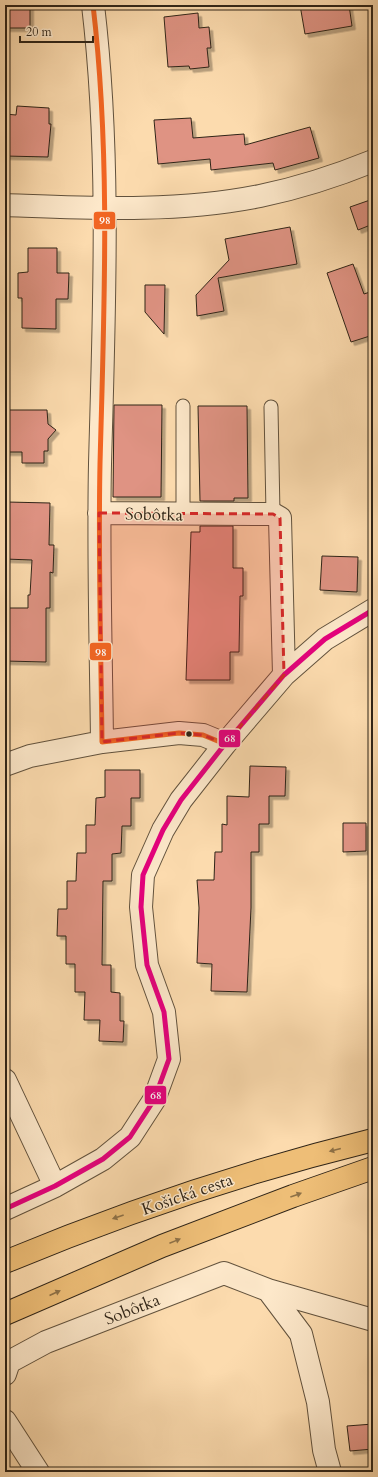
<svg xmlns="http://www.w3.org/2000/svg" width="378" height="1477" font-family="Cardo,serif">
<style>
.building{fill:#df9383;stroke:#2f2417;filter:url(#shadow)}
.lines{fill:none;stroke-linecap:round;stroke-linejoin:round}
.service-casing{stroke:#62523d;stroke-width:15}
.minor-casing{stroke:#62523d;stroke-width:24}
.primary-casing{stroke:#2f2417;stroke-width:24}
.service{stroke:#fde8ca;stroke-width:13}
.minor{stroke:#fde8ca;stroke-width:22}
.primary{stroke:#eebe77;stroke-width:22}
.bus-1-casing{stroke:#fde8ca;stroke-width:8}
.bus-2-casing{stroke:#fde8ca;stroke-width:8}
.bus-1{stroke:#f26522;stroke-width:5}
.bus-2{stroke:#e5007d;stroke-width:5}
.oneway{fill:#8e7147}
.marked{fill:#d62828;fill-opacity:0.2;stroke:#d62828;stroke-width:3;stroke-dasharray:8 5;stroke-linejoin:round}
.bus-dot{fill:#2f2417;stroke:#fde8ca;stroke-width:1.5}
.labels{text-anchor:middle;stroke-width:3;stroke-linejoin:round;paint-order:stroke}
.street-label{font-size:17px;fill:#2f2417;stroke:#fde8ca}
.line-badge{stroke:#fde8ca;stroke-width:1.5}
.badge-label{font-size:11px;text-anchor:middle;font-weight:bold;fill:#fff}
</style>
<defs>
<filter id="shadow"><feDropShadow dx="3.5" dy="3.5" stdDeviation="0" flood-color="#0004"/></filter>
</defs>
<rect width="100%" height="100%" fill="#fcdbae"/>
<filter id="stains"><feTurbulence type="fractalNoise" baseFrequency=".005" numOctaves="4"/><feColorMatrix values="0 0 0 0 .2 0 0 0 0 .09 0 0 0 0 .02 0 0 0 .5 -.17"/></filter>
<radialGradient id="worn" r=".72"><stop offset=".6" stop-color="#630" stop-opacity="0"/><stop offset="1" stop-color="#630" stop-opacity=".3"/></radialGradient>
<path class="building" d="M6 5H30V28H6Z
M300 5H349L352 26 305 34Z
M198 13 199 28 209 27 211 48H207L209 67 190 69 189 66 168 67 164 17Z
M17 106 49 108V124H51L48 157 5 156V114L16 115Z
M191 118 193 138 244 134 245 145 310 127 319 158 275 170 273 163 211 170 210 159 158 164 154 120Z
M373 199V224L358 230 350 207Z
M290 227 297 264 218 278 224 311 197 316 196 295 229 260 225 239Z
M28 248H57V273H69L68 299H56V329L22 328V298H18V273L28 272Z
M353 264 364 294 373 291V335L351 342 327 273Z
M145 285H165L164 334 145 312Z
M114 405H162L161 497H113Z
M198 406H247L248 498H234V501H200Z
M5 410H47L48 424 56 430 48 439V451H44V463H22V452H5Z
M7 502 50 503 49 545H54L53 573 50 572V608H46V662L5 661V608H28V595H30L32 560 5 559Z
M200 526H233V568H243V596H240L239 652H230V680H186L191 532H200Z
M322 556 358 557 357 592 320 590Z
M250 766 286 767 285 796H269V824H259V852H251V908L247 992 211 991 212 964 197 963 199 908 197 880H214L215 852H222V824L227 825V796L249 797Z
M105 770H140V798H131V826H122L121 853 112 854V881H103L102 965H111V992L120 993V1021H124L123 1042 99 1041 100 1020H84L85 992H75V964H66V936H57L58 909H67V881H76L77 853H86V825H95L96 798 105 797Z
M343 823H366V851L343 852Z
M373 1424V1449L350 1451 347 1426Z"/>
<g class="lines">
<g class="service-casing">
<path id="service" d="M271 407 273 514
M183 515V406"/>
</g>
<g class="minor-casing">
<path id="minor" d="M93 5C111 157 104 311 100 464 98 557 101 650 102 742L179 733 203 735 225 744
M5 205C89 208 176 213 260 196 299 188 336 176 373 161
M99 513 273 514 280 518 284 675
M5 765 30 756 102 742
M5 1080 55 1186
M5 1209 55 1186 103 1159 130 1137 154 1100 169 1059 164 1012 147 965 141 907 143 875 163 830 181 800 225 744 284 675 325 639 373 610
M5 1374 9 1362 46 1342 224 1273 268 1290
M5 1421 38 1472
M330 1472 324 1450 318 1402 301 1334 268 1290 373 1320"/>
</g>
<g class="primary-casing">
<path id="primary" d="M5 1262C125 1212 247 1171 373 1140
M5 1314 162 1246 293 1196 373 1168"/>
</g>
<use href="#service" class="service"/>
<use href="#minor" class="minor"/>
<use href="#primary" class="primary"/>
<g class="bus-1-casing">
<path id="bus-1" d="M93 5C111 157 104 311 100 464 98 557 101 650 102 742L179 733 203 735 225 744"/>
</g>
<g class="bus-2-casing">
<path id="bus-2" d="M5 1209 55 1186 103 1159 130 1137 154 1100 169 1059 164 1012 147 965 141 907 143 875 163 830 181 800 225 744 284 675 325 639 373 610"/>
</g>
<use href="#bus-1" class="bus-1"/>
<use href="#bus-2" class="bus-2"/>
</g>
<defs><path id="oneway-solid" d="M-6-.8H1V-3.2L6.5 0L1 3.2V.8H-6Z"/></defs>
<g class="oneway">
<use href="#oneway-solid" transform="translate(335 1150) rotate(166)"/>
<use href="#oneway-solid" transform="translate(296 1195) rotate(-20)"/>
<use href="#oneway-solid" transform="translate(118 1217) rotate(161)"/>
<use href="#oneway-solid" transform="translate(175 1241) rotate(-22)"/>
<use href="#oneway-solid" transform="translate(55 1293) rotate(-24)"/>
</g>
<path class="marked" d="M99 513 273 514 280 518 284 675 225 744 203 735 179 733 102 742Z"/>
<circle class="bus-dot" cx="189" cy="734" r="3.5"/>
<g class="labels">
<g class="street-label">
<text transform="translate(154 514) rotate(1)" y="6">Sobôtka</text>
<text transform="translate(187 1194) rotate(-19)" y="6">Košická cesta</text>
<text transform="translate(132 1309) rotate(-21)" y="6">Sobôtka</text>
</g>
</g>
<g class="line-badge">
<rect x="93" y="211" width="23" height="19" rx="4" fill="#f26522"/>
<rect x="89" y="642" width="23" height="19" rx="4" fill="#f26522"/>
<rect x="218" y="729" width="23" height="19" rx="4" fill="#e5007d"/>
<rect x="144" y="1085" width="23" height="20" rx="4" fill="#e5007d"/>
</g>
<g class="badge-label">
<text x="105" y="224">98</text>
<text x="101" y="656">98</text>
<text x="230" y="742">68</text>
<text x="156" y="1099">68</text>
</g>
<rect width="378" height="1477" fill="none" stroke="#fcdbae" stroke-width="20"/>
<rect x="6" y="6" width="366" height="1465" fill="none" stroke="#2f2417" stroke-width="2"/>
<rect x="10" y="10" width="358" height="1457" fill="none" stroke="#2f2417"/>
<path d="M20 36v6h73v-6" fill="none" stroke="#2f2417" stroke-width="2"/>
<text x="26" y="36" font-size="12" fill="#2f2417" stroke="#fde8ca" stroke-width="3" paint-order="stroke">20 m</text>
<rect width="100%" height="100%" filter="url(#stains)"/>
<rect width="100%" height="100%" fill="url(#worn)"/>
</svg>
